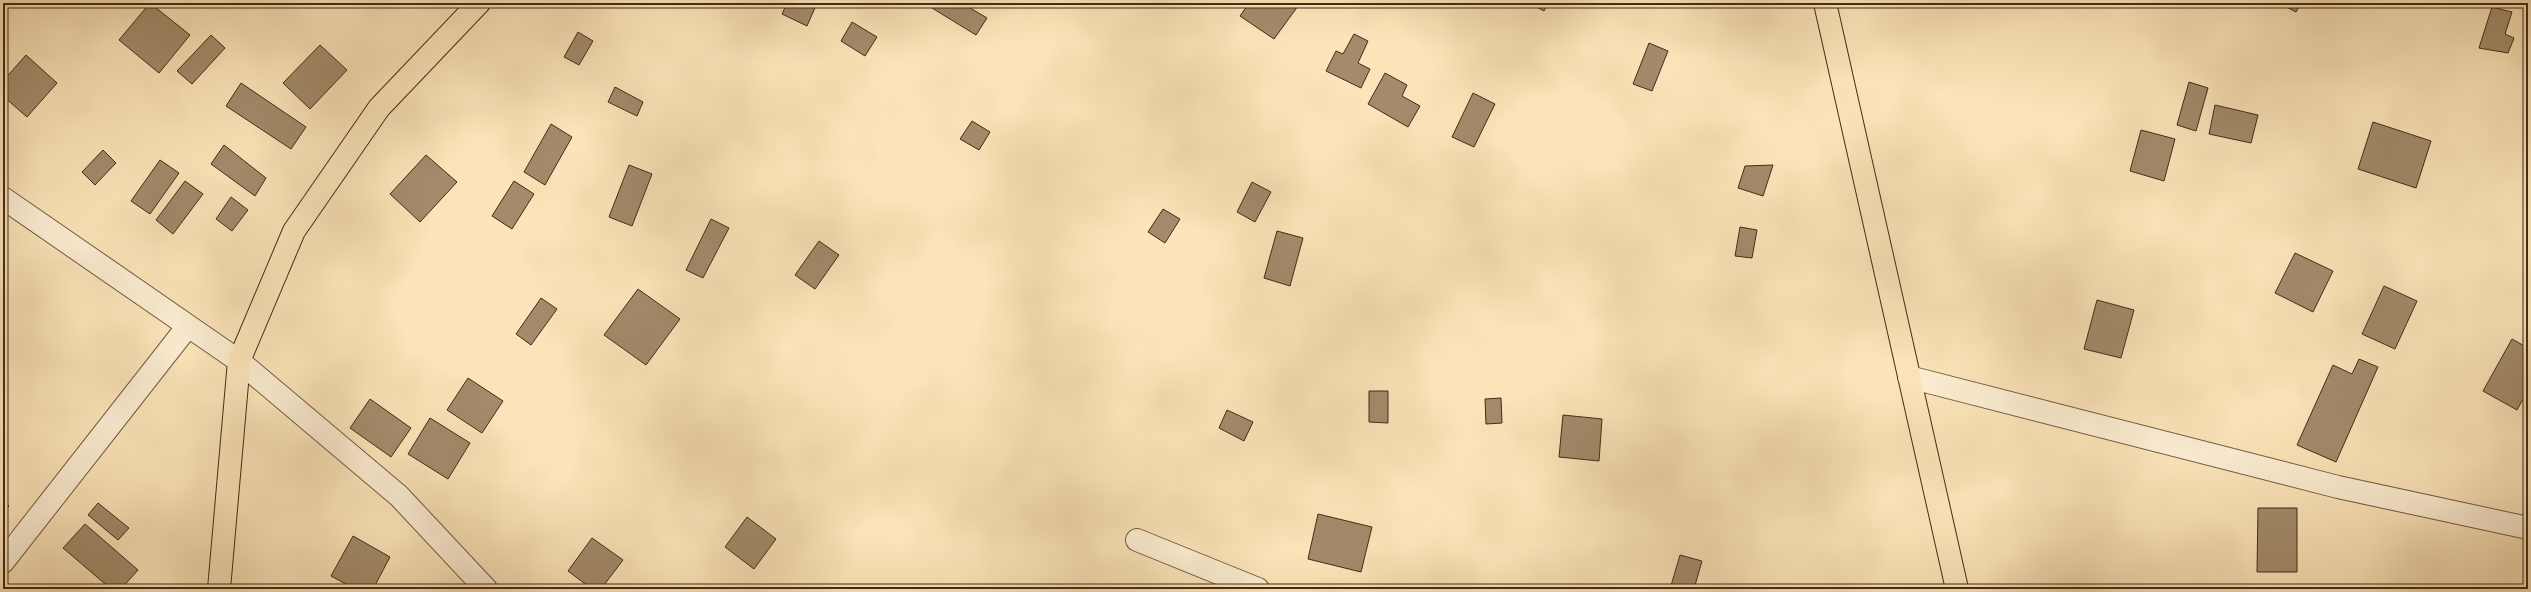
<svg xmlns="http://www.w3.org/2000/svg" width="2531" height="592" font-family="'IM FELL Great Primer',serif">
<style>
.building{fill:#a38b6b;stroke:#442b16}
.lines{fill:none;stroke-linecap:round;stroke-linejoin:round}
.minor-casing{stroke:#72593f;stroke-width:24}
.primary-casing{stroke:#442b16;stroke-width:24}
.trunk-casing{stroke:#442b16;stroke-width:24}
.minor{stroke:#fcedd2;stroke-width:22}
.primary{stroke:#fbe4b9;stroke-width:22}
.trunk{stroke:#fbe4b9;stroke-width:22}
</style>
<rect width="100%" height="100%" fill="#fbe4b9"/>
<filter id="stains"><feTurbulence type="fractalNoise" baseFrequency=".005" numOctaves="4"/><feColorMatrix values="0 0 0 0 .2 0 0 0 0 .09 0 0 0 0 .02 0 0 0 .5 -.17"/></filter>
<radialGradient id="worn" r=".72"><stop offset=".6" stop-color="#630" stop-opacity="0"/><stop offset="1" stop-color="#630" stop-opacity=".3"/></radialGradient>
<path class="building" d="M150 3 190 35 159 73 119 40Z
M787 3H817L807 26 782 14Z
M935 3H962L987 18 976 35 932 8Z
M1249 3H1294L1298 6 1274 39 1240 16Z
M1529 3H1548L1544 11Z
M2279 3H2301L2296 12Z
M2492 7 2512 12 2505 34 2514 38 2508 53 2479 48Z
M852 22 877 37 865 56 841 41Z
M578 32 593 41 579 65 564 57Z
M1354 34 1368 41 1358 63 1370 69 1361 88 1326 71 1336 51 1343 54Z
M211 35 225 48 192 84 177 71Z
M1649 43 1668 51 1652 91 1633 84Z
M320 45 347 70 310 109 283 83Z
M26 55 57 83 27 117 3 96V81Z
M1385 73 1407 85 1402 96 1420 106 1408 127 1368 104Z
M2189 82 2208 88 2196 131 2177 125Z
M241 83 306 127 291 149 226 106Z
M615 87 643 102 637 116 608 102Z
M1473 93 1495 104 1474 147 1452 137Z
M2215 105 2258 115 2251 143 2209 134Z
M972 121 990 132 979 150 960 139Z
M2373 122 2431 141 2416 188 2358 169Z
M551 124 572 137 545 185 524 172Z
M2141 130 2175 139 2164 181 2130 171Z
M224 145 266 178 255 196 211 164Z
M103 150 116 163 95 185 82 172Z
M426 155 457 182 420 222 390 194Z
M160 160 179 173 150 214 131 201Z
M629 165 652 174 632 226 609 217Z
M1773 165 1763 196 1738 188 1745 166Z
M185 181 203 194 173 234 156 220Z
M514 181 534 194 512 229 492 216Z
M1252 182 1271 192 1255 222 1237 212Z
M231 197 248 210 232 231 216 219Z
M1163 209 1180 219 1165 243 1148 232Z
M711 219 729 228 703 278 686 270Z
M1740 227 1757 230 1752 258 1735 256Z
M1277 231 1303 238 1290 286 1264 278Z
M819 241 839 255 815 289 795 275Z
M2295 253 2333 271 2313 312 2275 293Z
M2384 286 2417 301 2395 349 2362 334Z
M638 289 680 319 646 365 604 335Z
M541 298 557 309 531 345 516 334Z
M2097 300 2134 310 2121 358 2084 349Z
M2512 339 2528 348V390L2517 410 2483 391Z
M2359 359 2378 367 2336 462 2297 445 2333 365 2352 374Z
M468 378 503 401 482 433 447 410Z
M1369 391H1388V423L1369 422Z
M1501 398 1502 423 1486 424 1485 399Z
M370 399 411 428 391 457 350 428Z
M1227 410 1253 422 1244 441 1219 428Z
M1563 415 1602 419 1599 461 1559 457Z
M430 418 470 443 448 479 408 454Z
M3 502 9 506 3 513Z
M98 503 129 528 118 540 88 515Z
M2258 508H2297V572H2257Z
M1318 514 1372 527 1361 572 1308 559Z
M747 517 776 539 754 569 725 547Z
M85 524 138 570 121 589H111L63 548Z
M353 536 390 557 373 589H355L331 576Z
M592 538 623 560 601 589H592L568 571Z
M1680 555 1702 561 1694 589H1670Z
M1456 585 1466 589H1455Z"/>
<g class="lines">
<g class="minor-casing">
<path id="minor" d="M3 198 239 361 399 496 486 589
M1909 377 2338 487 2528 528
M1137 540 1258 589
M3 562 188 326"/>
</g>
<g class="primary-casing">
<path id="primary" d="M219 589 239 361 294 231 379 108 479 3"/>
</g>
<g class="trunk-casing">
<path id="trunk" d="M1825 3 1957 589"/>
</g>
<use href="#minor" class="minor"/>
<use href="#primary" class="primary"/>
<use href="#trunk" class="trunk"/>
</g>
<rect width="2531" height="592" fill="none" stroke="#fbe4b9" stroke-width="16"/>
<rect x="4" y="4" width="2523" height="584" fill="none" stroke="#442b16" stroke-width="2"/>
<rect x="8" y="8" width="2515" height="576" fill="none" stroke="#442b16"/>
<rect width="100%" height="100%" filter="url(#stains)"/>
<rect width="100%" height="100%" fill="url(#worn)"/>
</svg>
